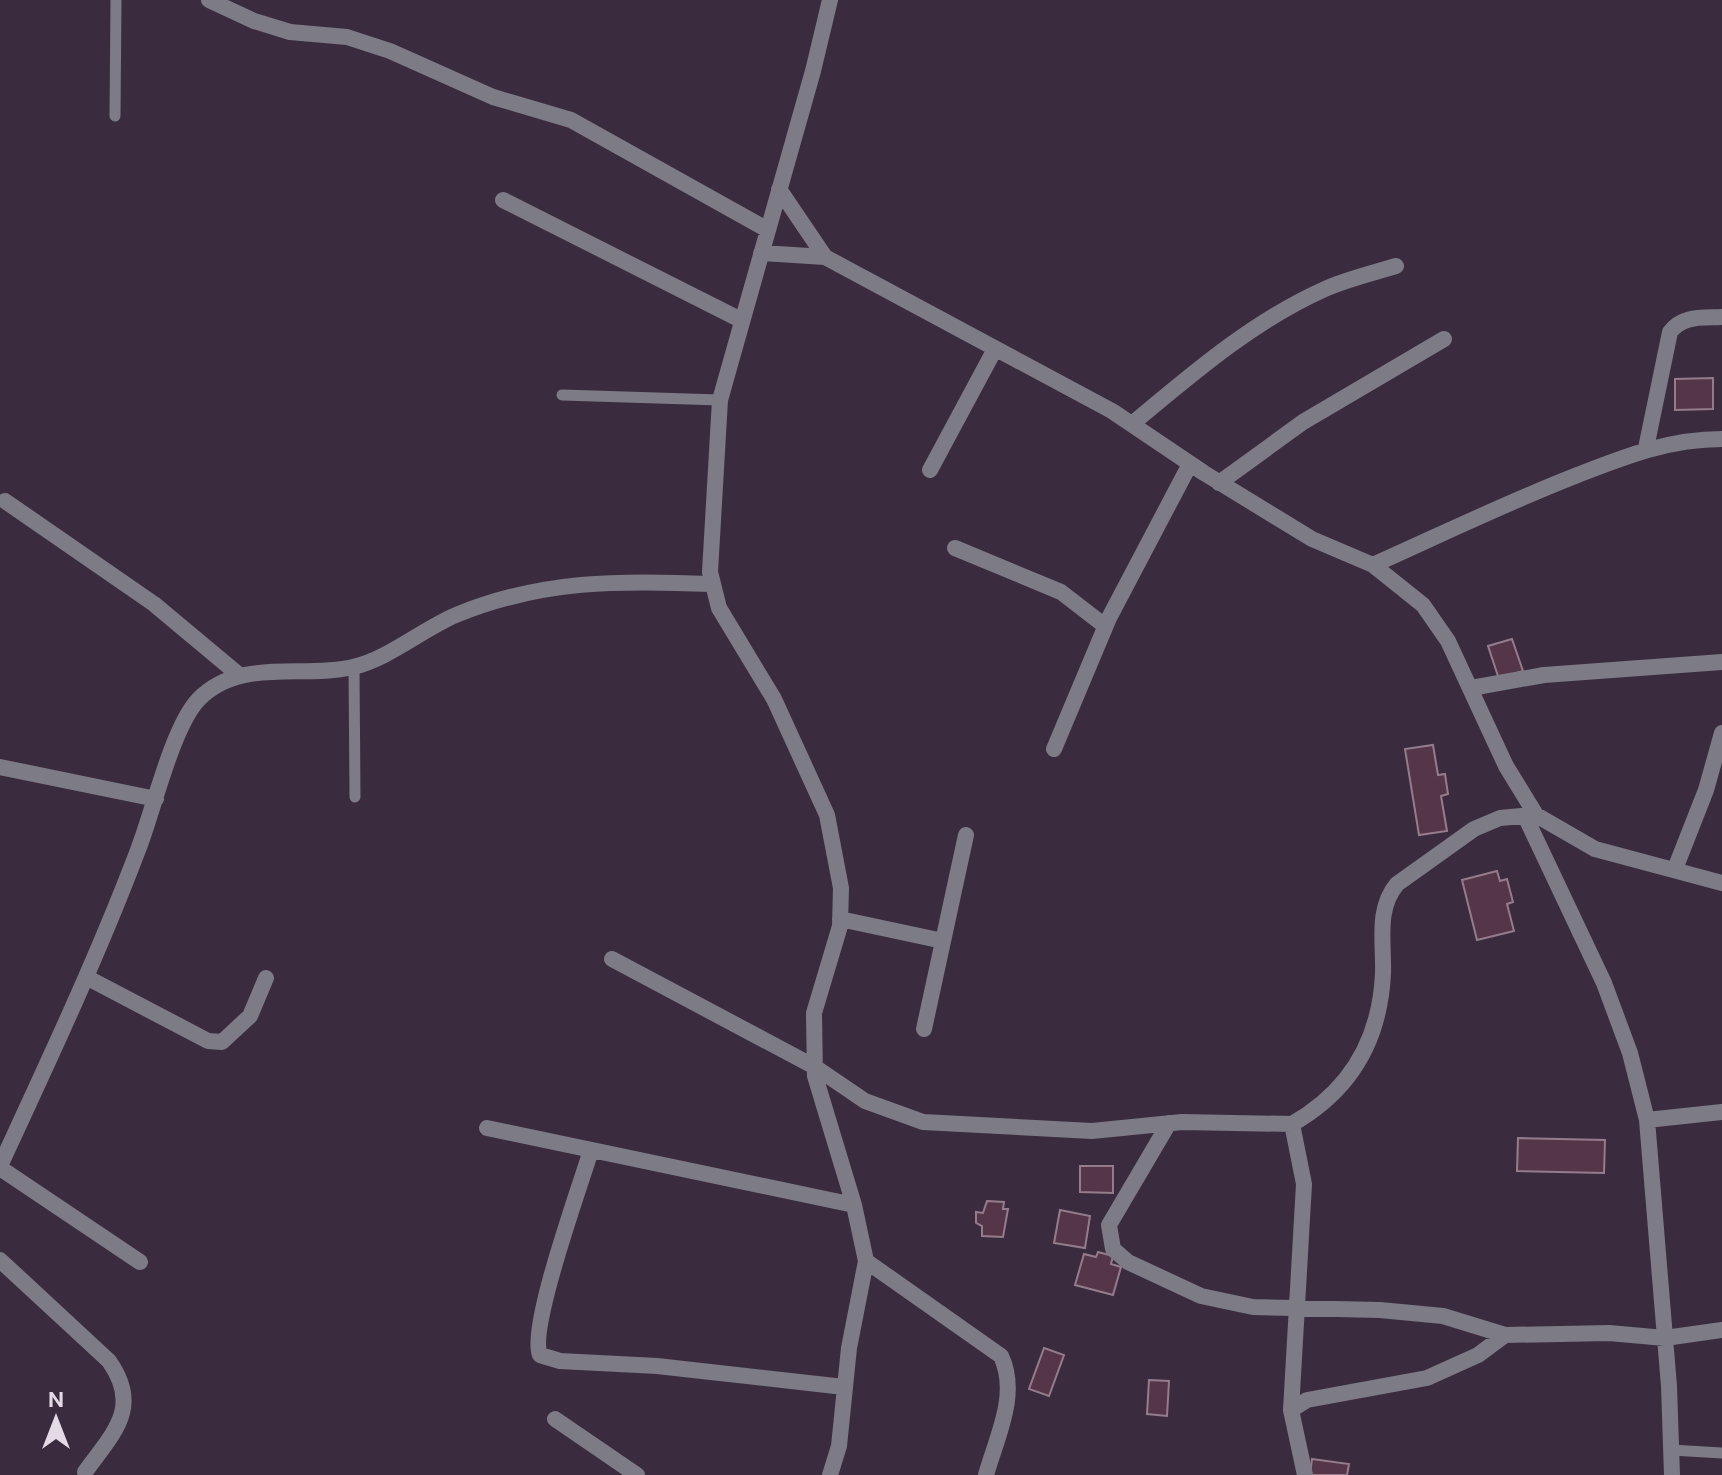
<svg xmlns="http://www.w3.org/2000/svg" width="1722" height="1475" font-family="'DM Sans',sans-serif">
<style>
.building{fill:#553649;stroke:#957c8b;stroke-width:2}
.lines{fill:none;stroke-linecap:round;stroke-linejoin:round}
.lane{stroke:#7c7b86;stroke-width:11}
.street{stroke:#7c7b86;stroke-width:16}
</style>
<rect width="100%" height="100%" fill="#3a2c3e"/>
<path class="building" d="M1713 378V409L1675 410V379Z
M1512 639 1523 671 1499 679 1488 646Z
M1433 745 1438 775 1445 774 1448 794 1441 796 1447 831 1419 835 1405 749Z
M1497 871 1500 881 1507 879 1513 902 1507 904 1514 931 1477 940 1462 880Z
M1518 1138 1605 1140 1604 1173 1517 1171Z
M1080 1166H1113V1193L1080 1192Z
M987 1201 1004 1202 1003 1209H1008L1003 1237 982 1236V1226L976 1223V1212L983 1213Z
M1060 1210 1090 1216 1085 1248 1054 1243Z
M1098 1252 1113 1256 1111 1264 1121 1267 1113 1295 1075 1285 1084 1254 1096 1257Z
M1044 1348 1064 1355 1049 1396 1029 1389Z
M1149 1380 1169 1381 1167 1416 1147 1414Z
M1312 1459 1349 1464 1347 1475H1310Z"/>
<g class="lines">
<path class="lane" d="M115 116 116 0
M562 395 720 400
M354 667 355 797
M1671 1450 1722 1453"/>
<path class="street" d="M209 0 254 21 290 32 347 37 390 51 493 97 571 120 768 230
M830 0 813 71 720 400 710 572 719 608 774 699 827 815 841 888 840 926 814 1013 815 1076 854 1205 866 1261 849 1348 839 1446 830 1475
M779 189 825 257 1112 411 1204 473 1312 539 1373 565 1423 605 1448 641 1506 766 1536 815 1595 849 1722 883
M503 200 741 320
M761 253 825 257
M1132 424C1192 374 1253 321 1325 289 1347 279 1373 273 1396 266
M1646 448 1670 332C1683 315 1702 318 1722 317
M930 470 995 349
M1219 483 1303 422 1444 339
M5 501 154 604 239 675
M955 548 1061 592 1105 626
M1373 565C1440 535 1506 503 1575 476 1624 457 1668 439 1722 439
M1471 688 1544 675 1722 662
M1054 749 1109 618 1190 464
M0 767 156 799
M1525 816 1604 983 1630 1053 1647 1120 1669 1386 1672 1475
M1675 869 1706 790 1722 733
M840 919 943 941
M612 959 815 1067 865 1101 923 1122 1092 1131 1182 1122 1292 1124 1304 1184 1291 1410
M86 977 208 1041 222 1042 250 1016 266 978
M924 1029 966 835
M1647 1120 1722 1112
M1169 1123 1109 1225 1113 1249 1128 1262 1201 1296 1253 1307 1380 1310 1443 1316 1505 1335
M1292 1124C1350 1091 1380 1041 1383 973 1384 942 1376 909 1397 884L1474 829 1500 818 1533 815
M487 1128 854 1205
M591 1150C581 1184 528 1329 540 1355L560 1361 657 1366 844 1387
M0 1166C48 1062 97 958 138 850 153 812 172 728 198 700 239 657 301 679 353 667 390 658 421 630 456 615 541 580 620 580 711 584
M0 1168 140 1262
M0 1260 109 1361C142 1408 113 1433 85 1472
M866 1261 1001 1356C1019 1394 997 1436 986 1475
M555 1419 637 1475
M1305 1475 1291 1410 1307 1400 1427 1378 1478 1355 1505 1335 1609 1333 1665 1338 1722 1330"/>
</g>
<g transform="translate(56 1419)" stroke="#3a2c3e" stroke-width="6" paint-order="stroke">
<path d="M0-6L14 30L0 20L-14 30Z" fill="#e3dae6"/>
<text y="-12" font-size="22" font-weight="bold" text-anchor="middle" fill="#e3dae6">N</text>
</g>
</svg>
